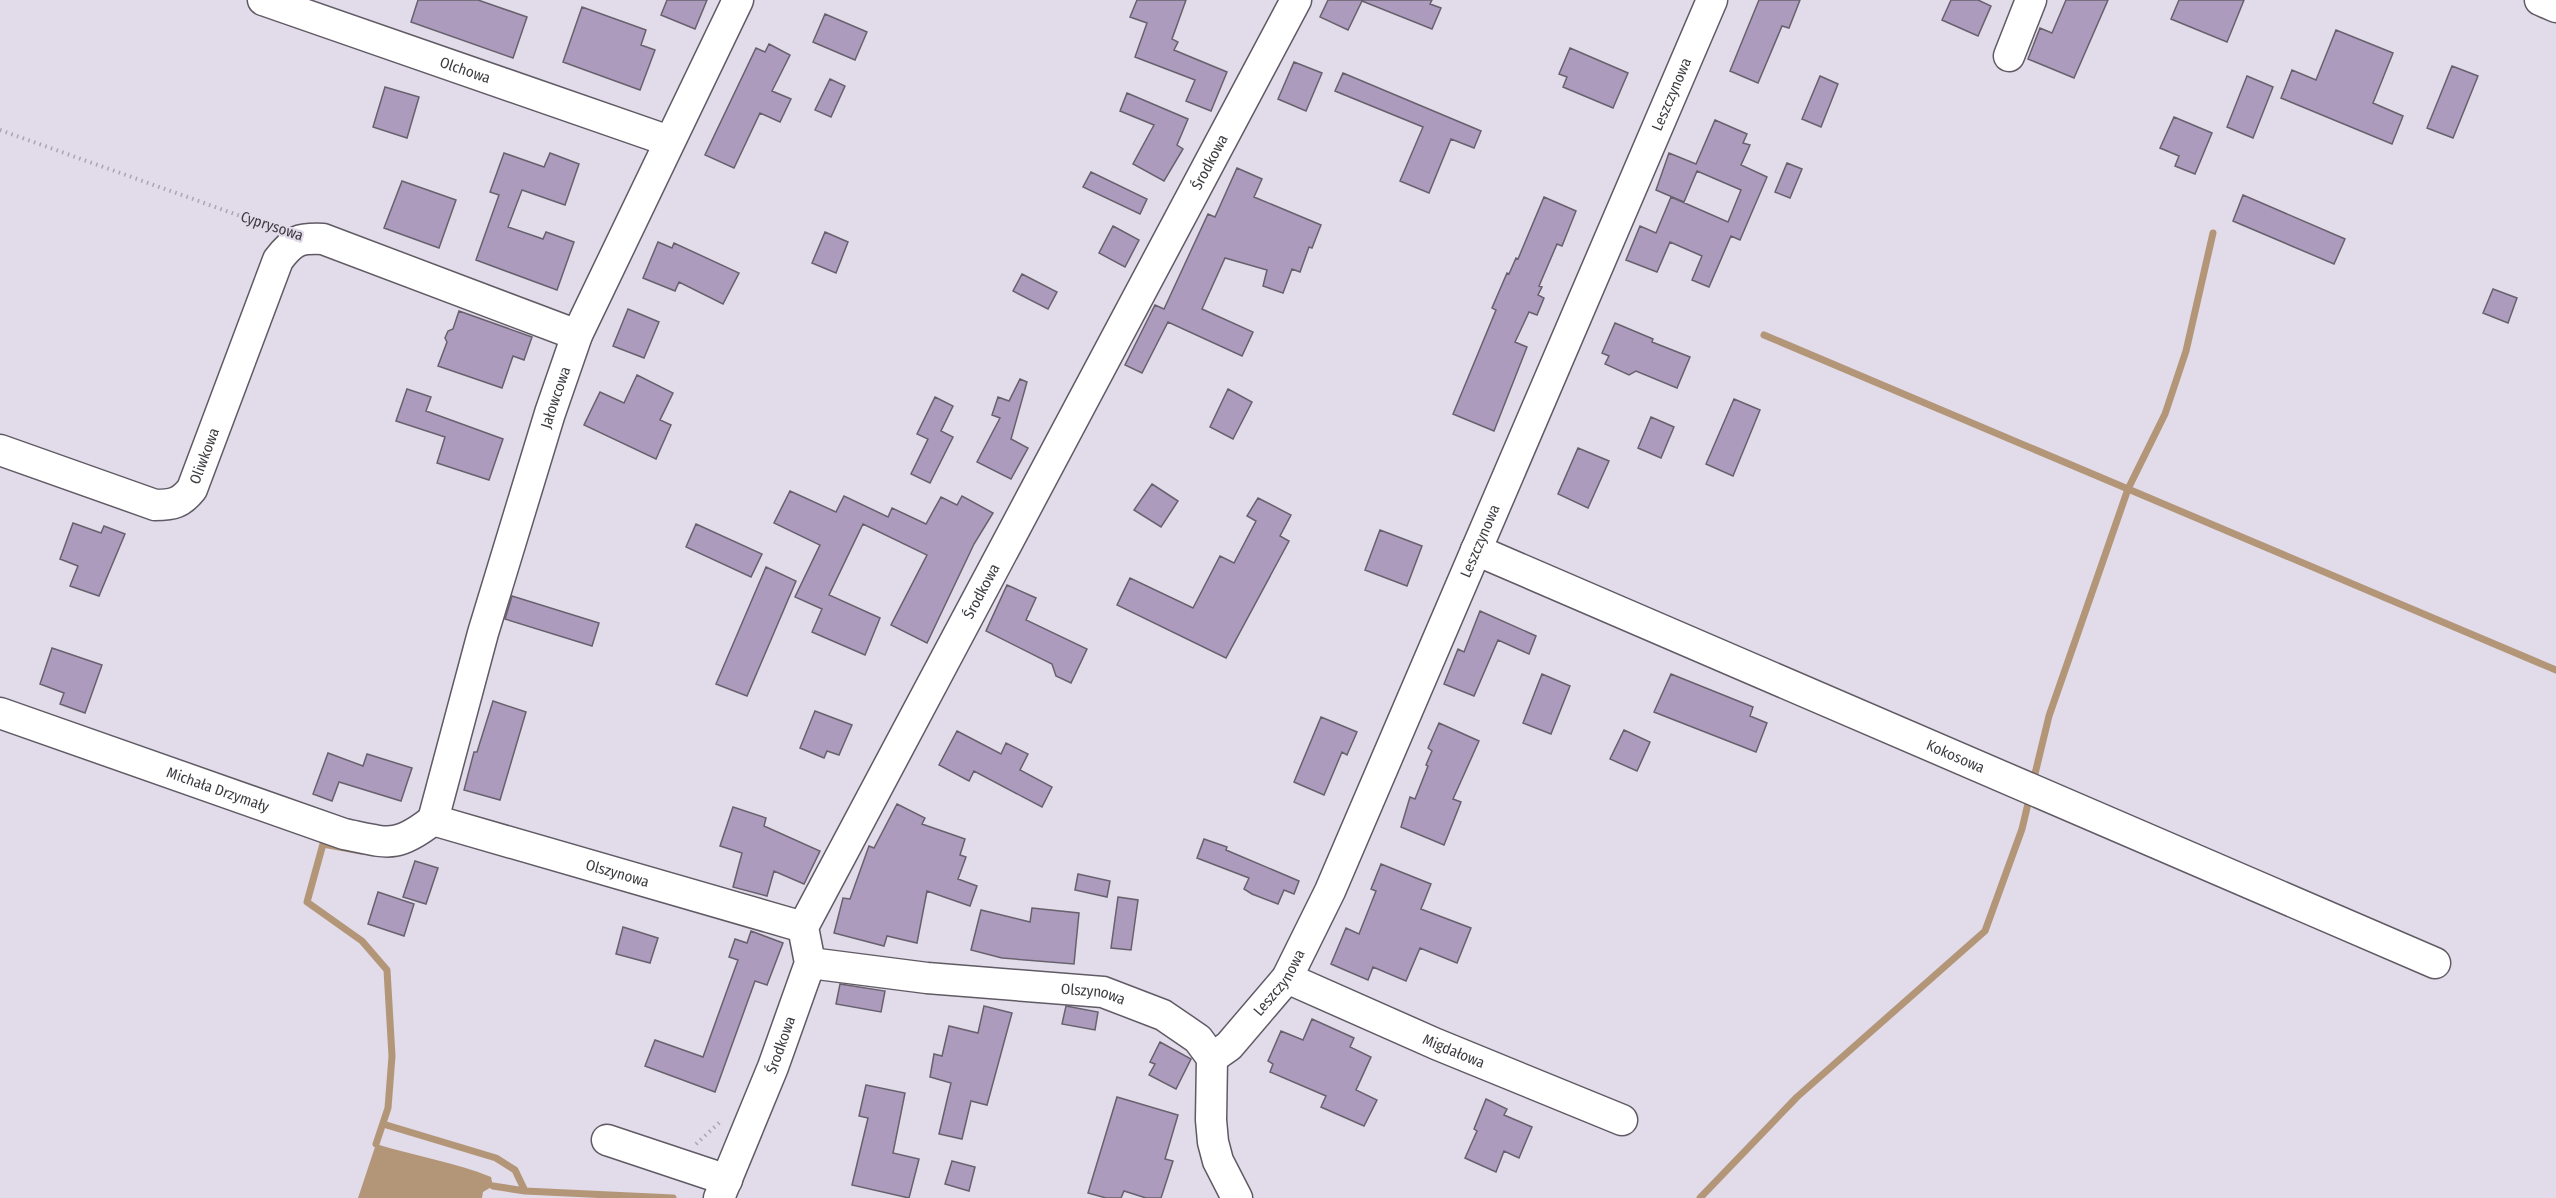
<svg xmlns="http://www.w3.org/2000/svg" width="2556" height="1198" font-family="'Fira Sans Condensed',sans-serif">
<style>
.water{fill:#b29677}
.lines{fill:none;stroke-linecap:round;stroke-linejoin:round}
.stream{stroke:#b29677;stroke-width:7}
.building{fill:#ad9bbe;stroke:#67616d;stroke-width:1.5}
.minor-casing{stroke:#605a65;stroke-width:33}
.path{stroke:#aba5b0;stroke-width:4;stroke-dasharray:1.5 4.5;stroke-linecap:butt}
.minor{stroke:#fff;stroke-width:30}
.labels{text-anchor:middle;stroke-width:4.5;stroke-linejoin:round;paint-order:stroke}
.street-label{font-size:15px;fill:#3f3c41;stroke:#e2dbe9}
</style>
<rect width="100%" height="100%" fill="#e2dbe9"/>
<path class="water" d="M376 1144C414 1156 455 1162 491 1177L493 1186 483 1192 482 1198H358Z"/>
<g class="lines">
<path class="stream" d="M1764 335 2556 670
M2033 782 2049 716 2128 489 2165 414 2186 351 2213 233
M361 851 323 844 307 902 362 941 387 970 392 1056 388 1108 376 1144
M383 1124 496 1158 515 1170 525 1191 673 1198
M493 1186 525 1191
M1700 1198 1797 1097 1985 931 2022 829 2030 795"/>
</g>
<path class="building" d="M418 0H478L527 17 513 58 411 22Z
M667 0H707L695 29 661 15Z
M1137 0H1186L1172 39 1178 42 1174 50 1227 72 1211 111 1186 101 1195 80 1135 57 1147 23 1130 17Z
M1328 0H1432L1430 4 1441 8 1432 29 1362 1 1348 30 1320 17Z
M1759 0H1800L1789 28 1782 26 1758 83 1730 71Z
M1951 0H1978L1991 6 1978 36 1942 20Z
M2066 0H2108L2074 78 2028 59 2040 28 2052 33Z
M2179 0H2244L2227 42 2171 19Z
M582 7 646 30 641 45 655 50 640 90 563 62Z
M825 14 867 32 855 60 813 42Z
M2336 30 2393 53 2373 103 2403 116 2392 144 2281 98 2292 70 2316 80Z
M769 44 790 55 772 91 791 99 780 122 760 113 734 168 705 155 756 48 765 52Z
M1570 48 1628 73 1613 108 1563 87 1567 77 1559 74Z
M1294 62 1322 73 1306 111 1278 99Z
M2452 66 2478 76 2453 138 2427 128Z
M1343 73 1481 131 1474 148 1451 139 1429 193 1400 181 1423 127 1335 91Z
M1820 76 1838 84 1821 127 1802 119Z
M2247 76 2273 87 2253 138 2227 127Z
M830 79 845 86 831 117 815 110Z
M385 87 419 97 407 138 373 127Z
M1127 93 1188 119 1177 145 1183 149 1164 181 1133 164 1154 125 1120 111Z
M2174 117 2212 133 2195 174 2175 166 2179 156 2160 148Z
M1715 120 1747 134 1743 143 1750 145 1741 165 1767 177 1740 240 1731 236 1709 287 1692 280 1702 256 1670 242 1657 272 1626 260 1640 226 1656 233 1671 197 1728 222 1741 190 1697 171 1684 202 1656 190 1669 153 1696 164Z
M504 153 544 167 550 153 579 164 565 205 522 190 508 227 543 239 546 232 574 242 557 290 476 260 499 195 490 192Z
M1787 163 1802 169 1790 198 1775 192Z
M1237 168 1262 179 1254 197 1321 225 1312 248 1309 247 1300 272 1292 269 1283 293 1263 286 1267 270 1225 258 1202 309 1253 332 1242 356 1168 322 1142 373 1125 365 1155 305 1164 309 1208 214 1215 217Z
M1091 172 1147 199 1140 214 1083 187Z
M402 181 456 200 439 248 384 228Z
M2243 195 2345 239 2334 264 2233 221Z
M1544 197 1576 211 1562 246 1557 244 1539 286 1542 287 1538 295 1544 298 1537 315 1529 312 1515 342 1527 347 1494 431 1453 414 1496 310 1492 308 1507 273 1509 274 1516 258 1518 259Z
M1113 226 1139 240 1125 267 1099 253Z
M825 232 848 242 836 273 812 263Z
M658 242 672 248 674 243 739 273 723 304 679 282 675 291 643 278Z
M1022 274 1057 292 1048 309 1013 291Z
M2493 289 2517 298 2508 323 2483 313Z
M628 309 659 322 644 358 613 346Z
M459 311 532 337 524 360 513 356 502 388 438 366 447 342 445 338 448 331 453 329Z
M1615 323 1653 339 1652 342 1690 357 1677 388 1636 371 1629 375 1605 364 1609 356 1602 353Z
M637 375 673 393 660 420 671 425 656 459 584 425 600 392 624 403Z
M1020 379 1027 382 1011 439 1028 448 1011 479 977 462 1000 418 992 415 998 397 1009 401Z
M407 389 431 397 426 411 503 439 489 480 437 463 445 437 396 421Z
M1228 389 1252 402 1233 439 1210 427Z
M935 397 953 406 941 431 953 437 930 483 911 474 928 439 917 434Z
M1734 399 1760 410 1733 476 1706 464Z
M1651 417 1674 427 1661 458 1638 448Z
M1578 448 1609 461 1588 508 1558 494Z
M1152 484 1178 501 1161 527 1134 510Z
M790 491 836 512 844 496 888 517 892 508 926 524 941 497 957 505 962 496 993 513 974 544 927 643 891 625 927 555 863 524 829 595 880 618 865 655 812 632 822 609 795 597 820 545 774 523Z
M1258 498 1291 515 1280 536 1289 541 1226 658 1117 605 1130 578 1193 608 1220 556 1234 563 1256 521 1247 516Z
M73 523 101 533 104 526 125 534 99 596 70 586 78 566 60 559Z
M696 524 762 554 751 577 686 547Z
M1380 530 1422 546 1407 586 1365 570Z
M766 567 796 581 747 696 716 684Z
M1007 585 1036 598 1026 620 1087 649 1071 683 1056 676 1052 664 986 631Z
M512 596 599 623 592 646 505 619Z
M1480 611 1536 636 1529 654 1498 640 1474 696 1444 684 1458 649 1464 652Z
M52 648 102 665 85 713 60 704 64 693 40 684Z
M1542 674 1570 686 1551 734 1523 723Z
M1671 674 1753 707 1750 716 1767 723 1756 752 1654 712Z
M493 701 526 712 500 800 464 790 474 752H477Z
M815 711 852 725 839 755 827 751 824 758 800 748Z
M1321 717 1357 732 1347 755 1342 752 1324 795 1294 782Z
M1439 723 1479 741 1453 799 1461 802 1444 845 1401 827 1410 797 1415 799 1428 766 1426 765 1432 751 1428 748Z
M1624 730 1650 742 1637 771 1610 759Z
M957 731 1001 754 1006 743 1028 754 1020 770 1052 787 1042 807 974 771 969 781 939 765Z
M328 753 363 766 367 754 412 768 401 801 339 782 332 801 313 794Z
M897 804 925 818 922 824 965 839 960 855 966 857 958 879 977 886 970 906 927 891 917 943 887 936 884 946 834 933 843 898 850 899 869 846 874 848Z
M733 807 766 818 764 826 820 851 804 884 774 871 767 896 733 887 742 853 720 846Z
M1204 839 1227 847 1226 850 1299 881 1294 894 1284 890 1278 904 1252 894 1244 889 1249 878 1197 858Z
M415 861 438 868 426 904 403 897Z
M1381 864 1431 884 1421 909 1471 928 1457 963 1420 948 1406 981 1373 967 1368 980 1331 964 1346 928 1359 934 1376 891 1371 889Z
M1078 874 1110 881 1107 897 1075 890Z
M378 892 414 904 404 936 368 924Z
M1118 897 1138 900 1131 950 1111 948Z
M1032 908 1079 913 1074 964 1002 958 971 950 981 910 1030 922Z
M623 927 658 938 650 963 616 954Z
M751 931 783 943 767 985 755 981 715 1092 645 1066 655 1040 703 1057 738 960 729 957 735 939 747 943Z
M840 984 885 991 881 1012 836 1004Z
M984 1006 1012 1013 987 1105 971 1101 962 1139 939 1134 951 1083 930 1077 934 1054 942 1056 949 1026 978 1033Z
M1066 1006 1098 1012 1095 1030 1062 1024Z
M1312 1019 1354 1038 1350 1047 1371 1057 1356 1090 1377 1100 1364 1126 1321 1107 1326 1096 1270 1072 1273 1064 1268 1061 1281 1031 1303 1040Z
M1160 1042 1191 1059 1176 1089 1149 1075 1155 1064 1150 1062Z
M866 1085 905 1093 893 1153 919 1159 909 1198 852 1185 868 1118 859 1116Z
M1117 1097 1178 1115 1165 1159 1173 1161 1161 1198H1146L1124 1191 1121 1198H1106L1088 1193Z
M1486 1099 1507 1109 1504 1115 1532 1127 1519 1158 1504 1151 1496 1172 1465 1158 1477 1131 1474 1129Z
M952 1161 975 1167 969 1191 945 1184Z"/>
<g class="lines">
<g class="minor-casing">
<g id="minor">
<path id="s1" d="M263 0 669 141"/>
<path d="M2540 0 2556 7"/>
<path d="M2009 56 2031 0"/>
<path id="s2" d="M0 450 155 505C173 505 181 503 192 489L278 260C293 240 299 238 323 239L577 335"/>
<path id="s3" d="M1476 550 2435 963"/>
<path id="s4" d="M0 713 344 834C388 843 396 849 433 820"/>
<path id="s5" d="M433 820 483 633 550 413 577 335 738 0"/>
<path id="s6" d="M433 820 803 927"/>
<path id="s7" d="M810 963 927 978 1103 992 1163 1015 1198 1039 1212 1058 1211 1120 1213 1142 1218 1161 1237 1198"/>
<path id="s8" d="M1287 978 1436 1044 1622 1120"/>
<path id="s9" d="M1212 1058 1229 1046 1287 978 1330 891 1712 0"/>
<path d="M607 1140 727 1180"/>
<path id="s10" d="M719 1198 773 1067 810 963 803 927 1296 0"/>
</g>
</g>
<path class="path" d="M0 130 274 228
M696 1144 721 1121"/>
<use href="#minor" class="minor"/>
</g>
<g class="labels">
<g class="street-label">
<text dy="5" stroke="none"><textPath href="#s1" startOffset="214">Olchowa</textPath></text>
<text dy="5" stroke="none"><textPath href="#s9" startOffset="1074">Leszczynowa</textPath></text>
<text dy="5" stroke="none"><textPath href="#s10" startOffset="1155">Środkowa</textPath></text>
<text transform="translate(272 226) rotate(18)" y="5">Cyprysowa</text>
<text dy="5" stroke="none"><textPath href="#s5" startOffset="440">Jałowcowa</textPath></text>
<text dy="5" stroke="none"><textPath href="#s2" startOffset="242">Oliwkowa</textPath></text>
<text dy="5" stroke="none"><textPath href="#s9" startOffset="588">Leszczynowa</textPath></text>
<text dy="5" stroke="none"><textPath href="#s10" startOffset="669">Środkowa</textPath></text>
<text dy="5" stroke="none"><textPath href="#s3" startOffset="522">Kokosowa</textPath></text>
<text dy="5" stroke="none"><textPath href="#s4" startOffset="231">Michała Drzymały</textPath></text>
<text dy="5" stroke="none"><textPath href="#s6" startOffset="192">Olszynowa</textPath></text>
<text dy="5" stroke="none"><textPath href="#s9" startOffset="102">Leszczynowa</textPath></text>
<text dy="5" stroke="none"><textPath href="#s7" startOffset="285">Olszynowa</textPath></text>
<text dy="5" stroke="none"><textPath href="#s10" startOffset="165">Środkowa</textPath></text>
<text dy="5" stroke="none"><textPath href="#s8" startOffset="182">Migdałowa</textPath></text>
</g>
</g>
</svg>
